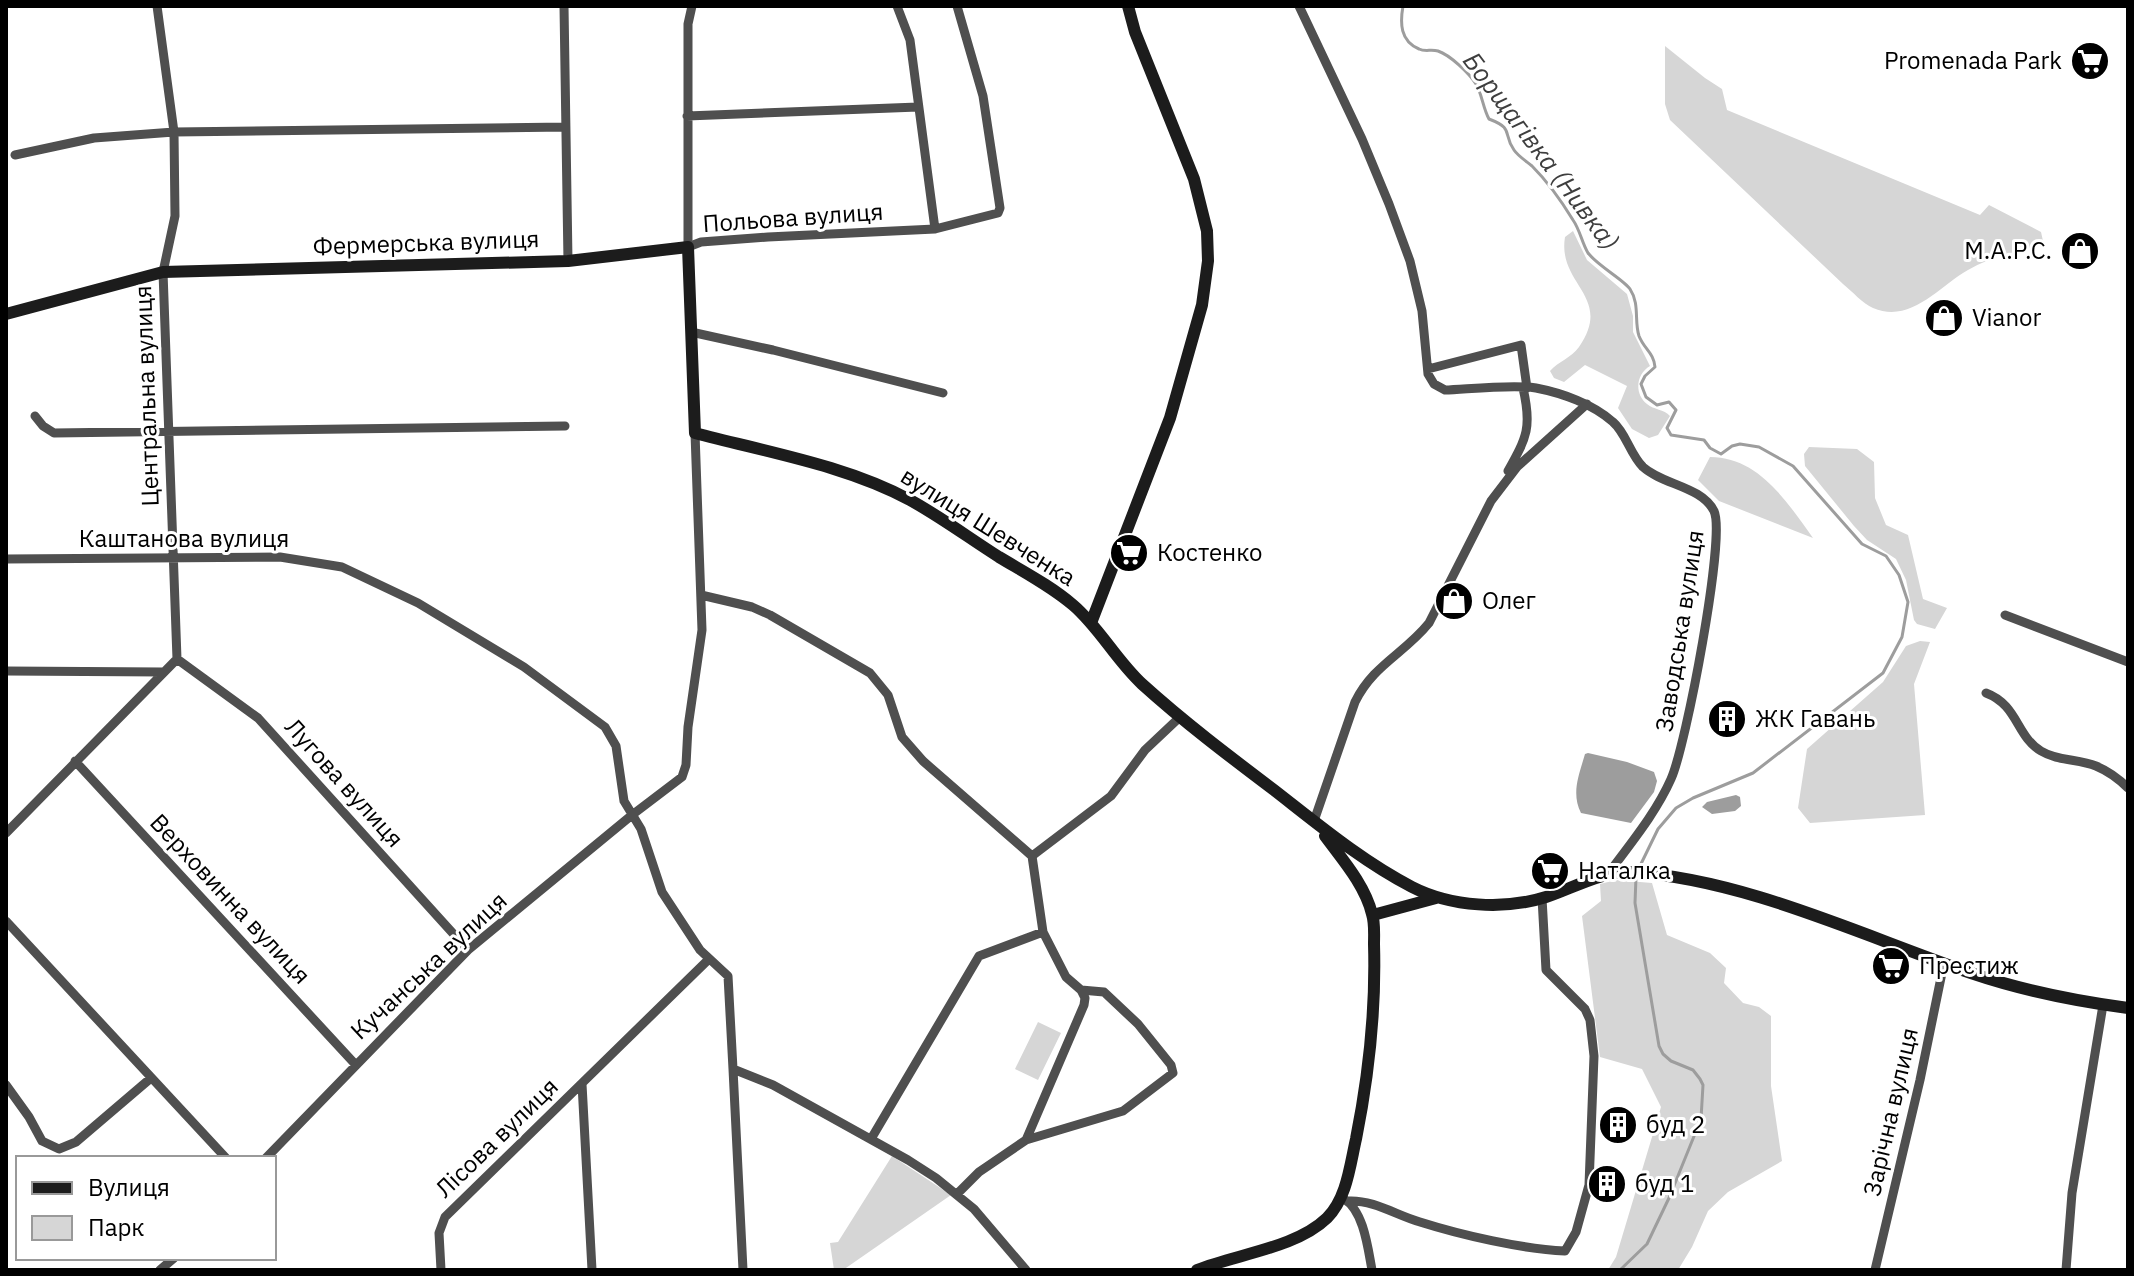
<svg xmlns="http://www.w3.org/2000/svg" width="2134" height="1276" font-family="'IBM Plex Sans',sans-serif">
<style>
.green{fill:#d6d6d6}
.water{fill:#9d9d9d}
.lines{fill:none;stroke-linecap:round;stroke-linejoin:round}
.stream{stroke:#9d9d9d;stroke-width:3}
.street{stroke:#4f4f4f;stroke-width:9}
.secondary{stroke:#1c1c1c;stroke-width:12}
.labels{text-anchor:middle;stroke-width:6;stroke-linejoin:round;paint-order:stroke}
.poi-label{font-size:24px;fill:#000;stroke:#fff;text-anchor:start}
.street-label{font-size:24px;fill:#000;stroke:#fff}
.water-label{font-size:26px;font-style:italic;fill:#3e3e3e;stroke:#fff}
</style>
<rect width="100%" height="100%" fill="#fff"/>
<path class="green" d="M1665 46 1705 78 1722 89 1727 110 1980 215 1989 205 2041 232 2043 241 2039 245C2015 252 1990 257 1968 270 1938 287 1911 324 1873 308 1863 304 1852 291 1843 284L1670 120 1665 104Z
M1573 231 1587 260 1627 294 1633 316V332L1650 366C1636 374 1634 394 1647 404 1654 410 1664 409 1670 416L1658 435 1649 438 1632 429 1618 408 1627 386 1585 365 1564 382 1554 378 1550 371C1559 361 1571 358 1579 347 1614 296 1557 285 1565 237Z
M1809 447 1857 449 1874 462 1875 498 1886 525 1908 535 1923 599 1947 608 1935 629 1917 624 1914 620 1906 580 1896 559 1867 540 1854 526 1805 466 1804 454Z
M1710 457C1759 457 1787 502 1813 538L1719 501 1698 480Z
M1920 641 1930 642 1914 684 1925 815 1810 823 1798 808 1807 749 1883 682 1906 646Z
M1616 880 1652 883 1667 935 1710 953 1726 968 1724 983 1743 1003 1759 1007 1771 1016V1086L1782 1161 1728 1192 1708 1211 1692 1247 1678 1270H1608L1616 1257 1661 1107 1642 1069 1600 1057 1582 916 1601 901 1600 884Z
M1038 1022 1061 1033 1038 1080 1015 1069Z
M892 1156 951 1195 843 1270H834L830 1243 838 1242Z"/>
<path class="water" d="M1588 753 1627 762 1654 772 1657 781 1654 792 1631 823 1581 813C1571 793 1579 775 1585 754Z
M1736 795 1740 797 1741 806 1735 811 1712 814 1702 807 1707 802Z"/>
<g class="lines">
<path class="stream" d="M1403 6C1400 23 1400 41 1419 49 1425 52 1431 49 1438 51 1450 55 1469 73 1476 84 1482 94 1483 108 1489 119 1515 129 1502 133 1514 150 1518 156 1526 161 1532 166 1547 181 1562 202 1573 220 1580 230 1582 243 1588 253 1598 266 1624 280 1630 289 1640 304 1634 321 1639 336 1644 349 1654 353 1655 367L1645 376 1641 384 1646 397 1657 405 1669 402 1676 410 1667 428 1671 435 1704 440 1710 448 1721 454 1732 446 1740 444 1759 447 1793 466 1862 544 1886 556 1899 575 1908 602 1902 637 1883 673 1753 773 1693 798 1676 808 1658 829 1638 870
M1620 1270 1647 1244 1669 1198 1701 1119 1703 1085 1700 1079 1693 1070 1671 1061 1663 1054 1659 1046 1635 903 1636 877"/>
<path class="street" d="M564 6 568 261
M692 6 688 24V247L701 242 768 237 935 229 998 213 1000 208 983 96 957 6
M897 6 910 40 935 229
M1299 6 1362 139 1389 204 1410 261 1422 311 1428 374 1434 384 1445 390C1469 389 1515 384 1536 388 1562 393 1593 404 1613 422 1626 433 1630 454 1643 467 1663 485 1701 486 1714 511 1726 536 1686 746 1671 779 1656 813 1630 844 1608 874
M687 116 918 107
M15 155 94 138 174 132 566 127
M691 332 773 350 943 393
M1428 369 1521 345 1527 388
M35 416 43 426 54 433 565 426
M1508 471C1527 437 1532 427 1523 388
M6 559 280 557 342 567 418 603 524 667 605 727 616 746 624 801 641 829 662 892 700 950 728 976 733 1069 773 1085 908 1160 936 1178 974 1209 1026 1270
M701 595 752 607 770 615 870 673 888 695 902 737 923 761 1032 856
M2005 615 2128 662
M177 659 258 718 468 950
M6 671 163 672
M1986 693C2018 705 2016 736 2041 751 2057 761 2079 759 2096 766 2108 771 2119 779 2128 788
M75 761 355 1064
M1314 821 1355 702C1373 665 1404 654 1429 623L1491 501 1517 467 1587 404
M6 833 177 659 163 272 175 216 174 132 157 6
M1032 856 1111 796 1145 750 1180 717
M6 921 226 1158
M733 1069 743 1270
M582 1084 592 1270
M6 1085 29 1117 42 1141 59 1149 76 1142 151 1078
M871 1139 979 956 1043 932
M1026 1140 1123 1111 1173 1073 1171 1065 1138 1024 1104 992 1081 990
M266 1158 468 950 632 815 682 777 686 765 688 727 702 630 695 433
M957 1194 979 1172 1026 1140 1084 1005 1085 998 1081 990 1066 977 1043 932 1032 856
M1344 1199C1364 1211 1368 1249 1372 1270
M1349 1201C1374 1200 1396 1215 1420 1222 1461 1235 1522 1249 1565 1251L1576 1232 1589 1185 1594 1056 1590 1020 1585 1009 1546 970 1542 898
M160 1270 174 1258
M441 1270 439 1233 445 1217 709 959
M1875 1270 1920 1080 1944 963
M2066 1270 2072 1193 2103 1005"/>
<path class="secondary" d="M6 314 163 272 568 261 688 247 695 433C766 452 845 465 910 500 941 517 969 538 999 557 1024 572 1051 586 1073 605 1099 627 1116 660 1142 684 1184 722 1229 756 1274 790 1319 825 1362 861 1412 887 1451 907 1505 910 1546 897 1573 888 1602 871 1631 872 1745 879 1863 936 1971 973 2021 990 2075 1001 2128 1008
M1091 623 1170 418 1202 305 1208 261 1207 231 1194 179 1135 32 1128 6
M1373 915 1436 898
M1197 1270C1237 1254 1296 1248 1327 1218 1347 1198 1350 1165 1356 1139 1369 1074 1376 1011 1374 944 1374 935 1375 923 1372 914 1365 885 1342 859 1325 836"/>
</g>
<defs>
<g id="supermarket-disc" transform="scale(2)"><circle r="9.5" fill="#000" stroke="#fff"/><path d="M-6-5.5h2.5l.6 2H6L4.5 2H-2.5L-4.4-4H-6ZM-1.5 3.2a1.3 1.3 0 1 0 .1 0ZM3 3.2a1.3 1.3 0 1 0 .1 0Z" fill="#fff"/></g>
<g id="shop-disc" transform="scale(2)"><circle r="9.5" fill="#000" stroke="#fff"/><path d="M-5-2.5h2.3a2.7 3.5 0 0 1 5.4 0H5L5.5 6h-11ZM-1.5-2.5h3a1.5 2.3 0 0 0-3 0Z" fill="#fff"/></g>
<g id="building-disc" transform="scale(2)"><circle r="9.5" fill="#000" stroke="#fff"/><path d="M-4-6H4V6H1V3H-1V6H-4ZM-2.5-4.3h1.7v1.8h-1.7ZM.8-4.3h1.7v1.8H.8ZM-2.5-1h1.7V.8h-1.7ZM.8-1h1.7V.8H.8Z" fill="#fff"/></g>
</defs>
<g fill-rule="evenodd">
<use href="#supermarket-disc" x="2090" y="61"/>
<use href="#shop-disc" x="2080" y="251"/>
<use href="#shop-disc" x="1944" y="318"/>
<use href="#supermarket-disc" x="1129" y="553"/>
<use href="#shop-disc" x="1454" y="601"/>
<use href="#building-disc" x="1727" y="719"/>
<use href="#supermarket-disc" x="1550" y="871"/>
<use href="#supermarket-disc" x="1891" y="966"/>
<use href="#building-disc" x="1618" y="1125"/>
<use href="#building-disc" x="1607" y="1184"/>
</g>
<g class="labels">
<g class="poi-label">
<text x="2062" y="69" text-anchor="end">Promenada Park</text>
<text x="2052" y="259" text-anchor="end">М.А.Р.С.</text>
<text x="1972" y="326">Vianor</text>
<text x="1157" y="561">Костенко</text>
<text x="1482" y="609">Олег</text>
<text x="1755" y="727">ЖК Гавань</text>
<text x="1578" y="879">Наталка</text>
<text x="1919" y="974">Престиж</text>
<text x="1646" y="1133">буд 2</text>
<text x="1635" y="1192">буд 1</text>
</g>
<g class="street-label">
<text transform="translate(793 218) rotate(-4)" y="8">Польова вулиця</text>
<text transform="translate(426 243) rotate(-2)" y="8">Фермерська вулиця</text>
<text transform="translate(147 396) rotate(-92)" y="8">Центральна вулиця</text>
<text transform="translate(988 527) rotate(32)" y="8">вулиця Шевченка</text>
<text x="184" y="547">Каштанова вулиця</text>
<text transform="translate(1680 631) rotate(-81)" y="8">Заводська вулиця</text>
<text transform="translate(344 783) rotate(48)" y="8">Лугова вулиця</text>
<text transform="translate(230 899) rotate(47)" y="8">Верховинна вулиця</text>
<text transform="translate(429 966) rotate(-43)" y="8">Кучанська вулиця</text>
<text transform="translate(1891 1112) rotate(-77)" y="8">Зарічна вулиця</text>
<text transform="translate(497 1138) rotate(-44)" y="8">Лісова вулиця</text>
</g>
<g class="water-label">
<text transform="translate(1541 151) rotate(53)" y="9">Борщагівка (Нивка)</text>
</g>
</g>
<rect width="2134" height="1276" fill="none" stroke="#000000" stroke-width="16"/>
<rect x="16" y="1156" width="260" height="104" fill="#ffffff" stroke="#999999" stroke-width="2"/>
<rect x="32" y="1182" width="40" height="12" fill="#1c1c1c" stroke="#999999" stroke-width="2"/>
<text x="88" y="1196" font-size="24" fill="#000000">Вулиця</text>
<rect x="32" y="1216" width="40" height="24" fill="#d6d6d6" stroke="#999999" stroke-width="2"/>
<text x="88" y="1236" font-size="24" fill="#000000">Парк</text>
</svg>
